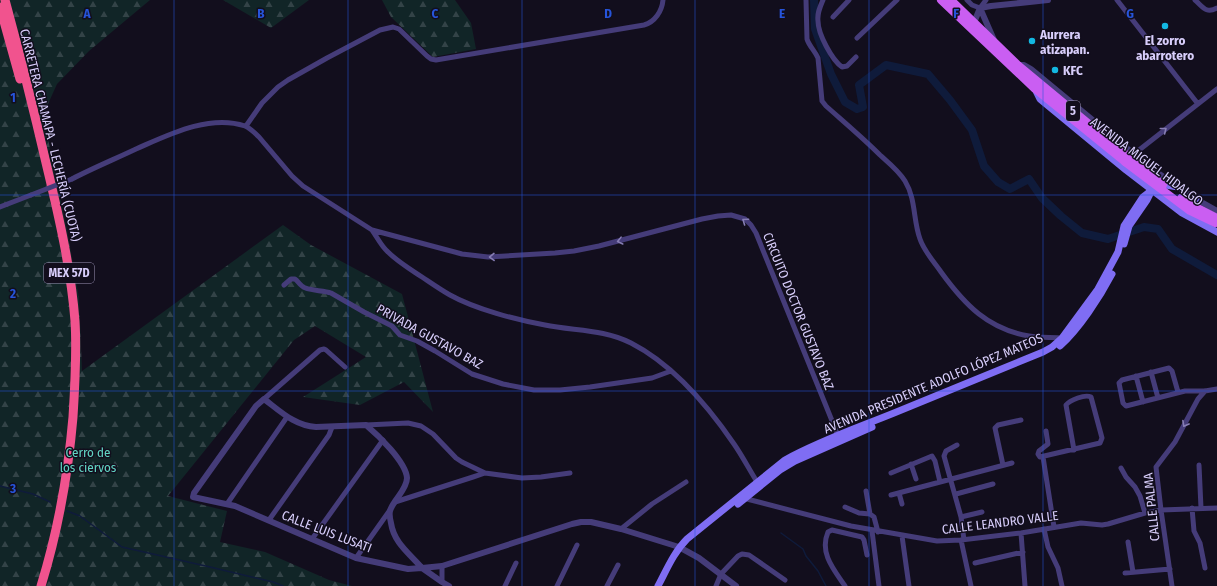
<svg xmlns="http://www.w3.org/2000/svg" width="1217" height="586" font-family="'Fira Sans Condensed',sans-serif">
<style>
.forest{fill:url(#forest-firs)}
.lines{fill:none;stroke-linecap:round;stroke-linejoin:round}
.stream{stroke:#0f1b3b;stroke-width:1.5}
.river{stroke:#0f1b3b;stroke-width:8}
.minor{stroke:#453c79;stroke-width:5}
.tertiary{stroke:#453c79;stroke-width:6}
.secondary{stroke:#7f6df3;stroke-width:7}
.primary{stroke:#ca5ef2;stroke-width:8}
.motorway{stroke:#f1538e;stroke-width:9}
.minor-bridge{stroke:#453c79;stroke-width:5}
.primary-bridge{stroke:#ca5ef2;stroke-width:8}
.oneway{stroke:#877eb4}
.grid{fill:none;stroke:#2654da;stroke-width:1;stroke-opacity:0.55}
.poi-dot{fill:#13b8e2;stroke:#120e1d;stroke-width:1.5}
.labels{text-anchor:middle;stroke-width:3;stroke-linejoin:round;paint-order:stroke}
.shield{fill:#120e1d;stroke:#9d94b8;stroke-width:1}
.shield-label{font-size:12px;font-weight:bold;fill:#d8cefb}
.poi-label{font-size:13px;font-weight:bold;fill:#d8cefb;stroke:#120e1d;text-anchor:start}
.street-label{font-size:13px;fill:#d8cefb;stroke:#120e1d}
.park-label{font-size:13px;fill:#61d4c3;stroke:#120e1d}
.grid-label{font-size:13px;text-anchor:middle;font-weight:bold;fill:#2654da;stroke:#120e1d;stroke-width:3;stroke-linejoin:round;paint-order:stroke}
</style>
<defs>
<pattern id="forest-firs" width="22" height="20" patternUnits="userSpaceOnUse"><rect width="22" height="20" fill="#112527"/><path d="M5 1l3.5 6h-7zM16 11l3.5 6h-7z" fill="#334347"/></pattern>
</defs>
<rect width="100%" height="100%" fill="#120e1d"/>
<path class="forest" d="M0 0H150L89 51 57 84 43 115 67 230 79 298 82 371 283 225 311 245 402 294 433 412 404 382 360 405 303 397 366 357 315 326 294 340 168 496 227 511 220 542 265 552 329 580 352 586H0Z
M223 0H309L271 28Z
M382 0H455L471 23 476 49 433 57 391 17Z"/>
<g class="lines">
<path class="stream" d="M0 486 33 494 50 502
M67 511 80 516 122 547 210 567 273 582 283 586
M781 533 803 549 806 556 818 571 826 586"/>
<path class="river" d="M814 0 815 29 831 74 845 102 857 109 863 107 859 85 886 65 928 74 950 100 972 130 984 166 998 182 1010 189 1029 179 1042 198 1061 216 1082 233 1108 239 1144 227 1158 229 1172 249 1217 275"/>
<path class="minor" d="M806 0 807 39C809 46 815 51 818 58L822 101 826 106C844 122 863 138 880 155 889 163 899 171 905 181 916 199 913 220 920 239 924 251 934 262 941 272 965 305 988 329 1029 336 1040 338 1052 337 1063 338
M823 0C820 7 817 13 818 21 818 34 832 60 842 67L847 66 856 57
M967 0 972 5 980 8
M1117 0 1198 104
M1195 0C1203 7 1206 14 1217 8
M980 8 986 0
M833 17 849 0
M857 38 897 0
M246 126 262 103 278 87 288 80 327 58 380 30 393 27 399 29 427 56 431 59 436 60 644 25C655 22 662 11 663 0
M1134 154 1217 89
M72 179C93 168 115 159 136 149 168 135 209 114 245 126 250 128 255 133 259 137L292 176 303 186 372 230 462 254 488 257 555 253 574 251 599 246 702 219 718 216 731 215 745 219 751 225 756 233 839 438
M0 207 31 195
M372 230C377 237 381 246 388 252 398 262 410 269 422 277 431 283 441 290 450 295 475 309 517 320 545 325 574 331 604 329 631 343 672 364 708 406 734 444 743 457 750 471 759 485
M284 285 291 279H295C298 281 299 284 302 286 307 291 323 290 331 293L364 312 392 326 400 335 417 341 435 351 472 374 503 384 534 390H560L590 387 652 378 671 371
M1151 372 1158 398
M1136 376 1143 402
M1178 392 1172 371 1169 368 1122 380 1119 383 1123 403 1126 406 1185 391H1205L1217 389
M264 399 320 350 324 349 326 350 345 367
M366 425 408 423 421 426 433 434 456 458 462 462 485 473 522 478 541 477 570 473
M1046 431 1048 444 1039 451 1038 454 1040 457 1100 443 1102 438 1091 397C1085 394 1070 400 1066 405L1074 450
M957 445 946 451 944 456 961 517 964 540
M1043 457 1054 527
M911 464 916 479
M1003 465 995 428 998 425 1021 420
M1199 465 1201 508
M1121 468 1126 477 1135 487 1140 496 1145 513
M891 473 932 456 935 461 940 482
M866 491 870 514 874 517 878 532
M899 493 902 504
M956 494 993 484
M891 495 1012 463
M743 498 851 526 937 541 961 540 1021 533 1081 523 1102 525 1108 524 1145 513 1161 510 1217 508
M395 502 473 477 485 473
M227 504 287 417
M845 507 859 513 870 514
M1192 508 1194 531 1200 543 1205 568
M961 517 982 512
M269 520 329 435 332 427
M621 529 652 504 686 482
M1044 529 1048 547 1058 568 1062 586
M872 531 879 586
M1021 533 1025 586
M902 536 909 586
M312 539 383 440
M961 540 971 586
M1128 542 1133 572
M356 558 390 510
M975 563 1023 552
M442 566V582
M1125 573 1170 569
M505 586 516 563
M557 586 577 545
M607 586 618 565
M716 586 721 574 738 556 742 554 749 555 785 580
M845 586C834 570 819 553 828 532L832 530 862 537 864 540 867 555
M1172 586 1161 510 1156 467 1175 442 1198 399 1205 391"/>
<path class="tertiary" d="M980 8 991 6 1048 0
M980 8 994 40
M973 25 980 8
M1018 65H1024L1031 69 1152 169 1196 199 1217 211
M449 586 442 582 422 568 408 569 356 558 235 506 193 497 194 493 256 406 264 399C280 411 295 426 316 427L366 425C378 435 406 462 407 478 407 486 400 494 396 500 394 503 391 507 390 511 389 515 390 519 391 523 394 543 409 553 422 568L442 566 572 524 581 522H591L621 529 679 547 699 558 736 586"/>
<path class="secondary" d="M1035 89 1040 99 1126 170 1182 213 1217 232
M1185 205 1187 201 1196 199
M1124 244 1129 226 1147 200 1151 192
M1060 346C1079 329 1100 297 1112 274
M738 504 780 470 795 461 872 427
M658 586C667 569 674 552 687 539L785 460C819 441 857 428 894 413 944 393 993 372 1043 352L1052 347 1062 338 1098 289 1118 252 1124 226 1143 197 1152 190 1160 186 1166 185 1178 187"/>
<path class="primary" d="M941 0 1035 89 1125 162
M951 0 1018 65 1129 157"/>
<path class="motorway" d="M5 0C20 55 34 111 47 167 59 217 71 269 75 321 77 353 75 385 73 417 68 475 58 531 41 586
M0 7 20 79"/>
<path class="minor-bridge" d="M31 195 72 179"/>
<path class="primary-bridge" d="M1129 157 1163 185
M1125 162 1190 211 1215 223
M1181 198 1188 203 1217 218"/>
</g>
<defs><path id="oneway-chevron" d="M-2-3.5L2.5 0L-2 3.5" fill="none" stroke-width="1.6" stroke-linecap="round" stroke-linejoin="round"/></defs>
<g class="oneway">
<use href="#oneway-chevron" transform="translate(1164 130) rotate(-38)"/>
<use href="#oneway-chevron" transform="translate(745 221) rotate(-145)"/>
<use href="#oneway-chevron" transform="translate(620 241) rotate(166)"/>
<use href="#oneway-chevron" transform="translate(492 257) rotate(179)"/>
<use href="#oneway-chevron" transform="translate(1185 424) rotate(119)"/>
</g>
<path class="grid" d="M174 0V586M348 0V586M522 0V586M695 0V586M869 0V586M1043 0V586M0 195H1217M0 391H1217"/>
<g class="poi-dot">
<circle cx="1165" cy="26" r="4"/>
<circle cx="1032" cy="41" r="4"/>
<circle cx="1055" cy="70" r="4"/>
</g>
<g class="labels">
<g class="shield">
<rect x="1066" y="101" width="14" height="20" rx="3"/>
<rect x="44" y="263" width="50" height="20" rx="3"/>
</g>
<g class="shield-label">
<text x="1073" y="115">5</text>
<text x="69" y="277">MEX 57D</text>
</g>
<g class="poi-label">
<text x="1040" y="39">Aurrera<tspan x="1040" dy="15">atizapan.</tspan></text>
<text x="1165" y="45" text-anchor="middle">El zorro<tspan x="1165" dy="15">abarrotero</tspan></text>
<text x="1063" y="75">KFC</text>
</g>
<g class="street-label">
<text transform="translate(51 135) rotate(76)" y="5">CARRETERA CHAMAPA - LECHERÍA (CUOTA)</text>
<text transform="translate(1147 161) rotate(37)" y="5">AVENIDA MIGUEL HIDALGO</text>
<text transform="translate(799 311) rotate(68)" y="5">CIRCUITO DOCTOR GUSTAVO BAZ</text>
<text transform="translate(430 336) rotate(29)" y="5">PRIVADA GUSTAVO BAZ</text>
<text transform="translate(933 383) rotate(-23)" y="5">AVENIDA PRESIDENTE ADOLFO LÓPEZ MATEOS</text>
<text transform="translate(1151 507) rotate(-96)" y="5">CALLE PALMA</text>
<text transform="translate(1000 522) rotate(-7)" y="5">CALLE LEANDRO VALLE</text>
<text transform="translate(327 531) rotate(21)" y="5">CALLE LUIS LUSATI</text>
</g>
<g class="park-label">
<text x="88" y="457">Cerro de<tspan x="88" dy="15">los ciervos</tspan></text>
</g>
</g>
<g class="grid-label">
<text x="87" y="18">A</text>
<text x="261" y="18">B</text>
<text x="435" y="18">C</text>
<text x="608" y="18">D</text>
<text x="782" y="18">E</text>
<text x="956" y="18">F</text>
<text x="1130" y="18">G</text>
<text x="13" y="102">1</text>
<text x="13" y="298">2</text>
<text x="13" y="493">3</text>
</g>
</svg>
